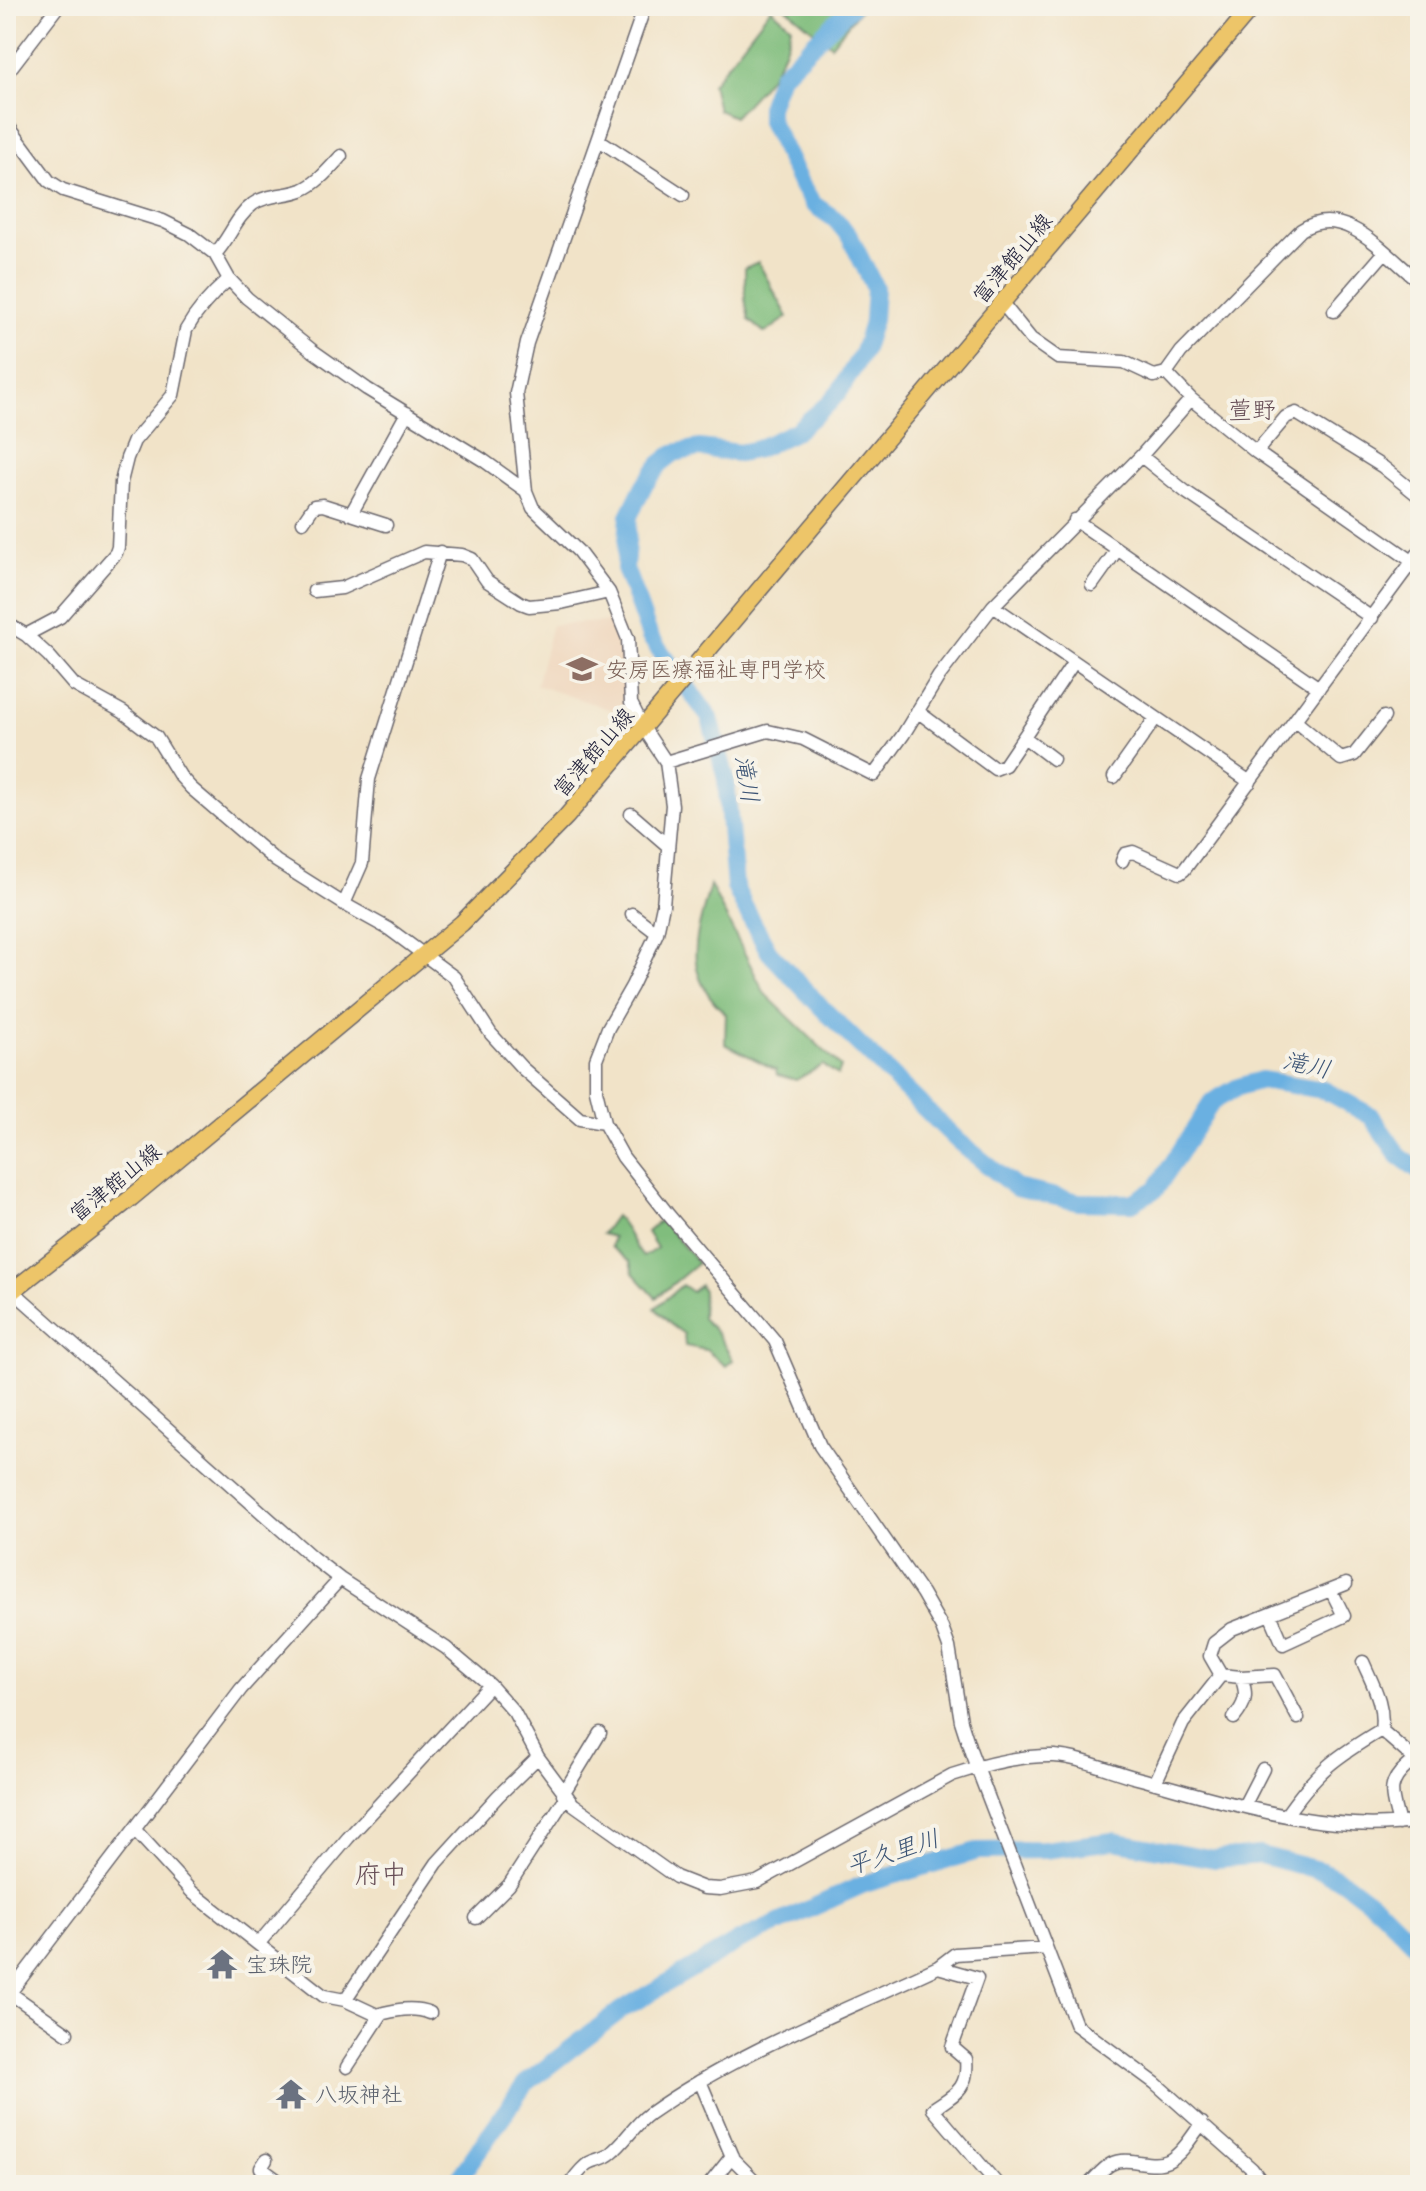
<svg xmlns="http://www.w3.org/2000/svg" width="1426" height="2191" font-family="Kalam,'Klee One',sans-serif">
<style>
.built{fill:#efd6bc}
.forest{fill:#80bd7d;stroke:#51705c;stroke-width:2}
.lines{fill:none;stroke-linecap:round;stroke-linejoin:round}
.river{stroke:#6bb0e1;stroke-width:18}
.minor-casing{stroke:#6a666c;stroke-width:15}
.major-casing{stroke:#6a666c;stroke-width:19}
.minor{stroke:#fff;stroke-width:12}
.major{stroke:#edc569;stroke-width:16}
.labels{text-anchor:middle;stroke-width:8;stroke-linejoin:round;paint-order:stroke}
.street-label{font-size:22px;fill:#22223b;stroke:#f7f3e8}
.education-label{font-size:22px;fill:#785e54;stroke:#f7f3e8;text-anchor:start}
.worship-label{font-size:22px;fill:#5b616d;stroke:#f7f3e8;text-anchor:start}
.neighbourhood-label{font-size:24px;fill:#664d56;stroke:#f7f3e8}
.water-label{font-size:24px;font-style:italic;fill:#3c5475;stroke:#f7f3e8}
.quarter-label{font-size:26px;fill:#664d56;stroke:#f7f3e8}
</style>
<rect width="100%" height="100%" fill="#f7f3e8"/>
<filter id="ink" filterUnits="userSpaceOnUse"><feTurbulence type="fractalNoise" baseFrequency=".0125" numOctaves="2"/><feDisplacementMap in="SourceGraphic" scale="16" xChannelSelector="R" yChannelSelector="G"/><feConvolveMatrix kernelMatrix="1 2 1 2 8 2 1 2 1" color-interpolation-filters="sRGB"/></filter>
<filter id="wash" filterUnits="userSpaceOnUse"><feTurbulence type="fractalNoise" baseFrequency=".006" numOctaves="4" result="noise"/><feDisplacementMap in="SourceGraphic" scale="32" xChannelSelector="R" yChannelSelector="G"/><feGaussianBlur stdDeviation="1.8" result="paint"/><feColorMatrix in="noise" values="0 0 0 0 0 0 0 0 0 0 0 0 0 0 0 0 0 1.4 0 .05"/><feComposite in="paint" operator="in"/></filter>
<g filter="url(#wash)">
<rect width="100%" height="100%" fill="#f1e3c8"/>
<path class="built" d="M618 621 622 632 626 701 630 716 536 685 552 625Z"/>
<path class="forest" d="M784 6H863L831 45Z
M771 8 791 26C785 65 760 90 734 117L718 110 712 84Z
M758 262 788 317 765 333 749 320 745 299V268Z
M710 885 765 994 841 1067 838 1075 823 1065 796 1080 777 1075 776 1070 725 1044 726 1014C680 972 696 938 710 885Z
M615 1216C629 1229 630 1242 643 1257L657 1248 647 1232 661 1220 698 1263 656 1298 633 1273 630 1262 611 1247 613 1237 602 1234Z
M682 1285 692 1292 700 1285 703 1291 702 1318 717 1333 733 1360 726 1366 706 1350 685 1346 684 1334 670 1324 655 1308Z"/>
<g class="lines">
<path class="river" d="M852 6 780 76 769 107V119L799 181 813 204 835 219 850 237 875 288 873 320 863 352 841 389 829 403 796 431 758 449 739 453 699 448 674 453 660 464 643 487 629 516 625 568 650 637 710 718 726 779 735 887 745 908 769 952 821 1007 958 1141 1016 1188 1079 1202 1132 1203 1156 1189 1212 1102 1238 1087 1261 1080 1324 1090 1371 1116 1399 1156 1420 1171
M454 2185 525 2084 621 2010 739 1941 864 1884 977 1851 1044 1850 1113 1841 1215 1859 1260 1855 1322 1871 1345 1882 1379 1908 1420 1949"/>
</g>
</g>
<g filter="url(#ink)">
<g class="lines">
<g class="minor-casing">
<path id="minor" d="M645 6 527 343 516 393 526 491 533 508 578 551 609 592 628 639 631 703 643 727 666 762 672 805 663 905 657 933 632 986 608 1028 596 1059V1090L604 1123 623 1157 667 1213 775 1341 820 1446 922 1593 942 1628 949 1647 961 1721 971 1752 1076 2025 1155 2083 1252 2169 1264 2185
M6 74 58 6
M6 123 49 181 63 190 163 221 189 234 215 254 229 279 247 298 313 351 367 389 483 460 526 491
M599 140 683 195
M215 254C230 238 235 218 253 204 267 194 287 196 302 190 318 183 330 168 341 156
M1002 303 1031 339 1058 358 1124 362 1154 376 1166 373
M1334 311 1385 252
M1256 452 1286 417 1296 413 1383 467 1420 497
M1141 456 1186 492 1372 618
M351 514 407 413
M1075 520 1319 688
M303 522 314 506 323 505 386 525
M1412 561 1256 452 1191 399 1166 373 1181 352 1301 230C1346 201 1388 258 1420 282
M1092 585 1117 550
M314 591 342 588 424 552 462 555 472 559 487 581 521 603 529 606 561 603 609 592
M993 606 1250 782
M6 623 26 635 49 656 74 685 123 712 156 737 180 776 191 788 276 861 344 904 389 929 454 977 491 1034 522 1068 580 1119 604 1123
M26 635 60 617 116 553 118 547 121 482 127 458 134 441 173 395 186 330C197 310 212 294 229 279
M917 711 995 769 1005 765 1074 662
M1295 721 1341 759 1354 755 1384 717
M1024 737 1053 759
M666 762 768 731 803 739 874 775 903 735 939 676 993 606 1141 456 1191 399
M1114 777 1155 719
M631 814 668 846
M1122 861 1125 854 1133 852 1180 873 1184 870 1420 551
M344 904 362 863 369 779 440 552
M632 914 657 933
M13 1291 313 1558 340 1579 446 1648 490 1685 514 1712 538 1757 573 1804 676 1877 704 1888 720 1889 757 1882 952 1775C985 1764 1020 1755 1054 1756 1083 1758 1110 1771 1137 1778 1227 1802 1326 1836 1420 1821
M1270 1614 1283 1644 1344 1616 1331 1590
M1363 1662C1373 1685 1385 1705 1381 1730L1420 1764
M1221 1675 1241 1677 1275 1675 1298 1718
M1234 1718C1246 1703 1248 1695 1241 1677
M1155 1783 1183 1723 1221 1675 1210 1656 1214 1643 1232 1629 1346 1584
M563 1794 600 1733
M1244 1806 1263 1769
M1286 1815C1318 1770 1334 1758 1381 1730
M1399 1824C1393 1798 1384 1786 1407 1766L1420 1765
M135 1830 193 1893 324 1996 345 2000 377 2015C394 2010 413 2006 430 2013
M476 1918 509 1885 566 1797
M259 1943 348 1838 490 1685
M938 1967 977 1978 952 2047 966 2059C969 2089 955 2094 933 2109L998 2185
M10 1993 67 2033
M6 1998 241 1689 340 1579
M345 2000 437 1863 498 1796 538 1757
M347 2067 381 2015
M700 2081 733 2159 758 2184
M266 2160 261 2168 280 2182 278 2185
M569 2185C575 2177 581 2168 589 2163 596 2159 605 2159 611 2153 626 2141 634 2125 649 2114 738 2051 840 2013 938 1967L955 1954 1046 1948
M709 2185 732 2156
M1088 2185C1095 2179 1103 2168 1111 2164 1128 2155 1150 2169 1168 2161 1182 2154 1192 2136 1202 2123"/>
</g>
<g class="major-casing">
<path id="major" d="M6 1296 131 1198 462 923 566 817 643 727 1253 6"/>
</g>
<use href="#minor" class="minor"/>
<use href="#major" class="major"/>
</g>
</g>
<defs>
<g id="university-bare" transform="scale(2.4)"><path d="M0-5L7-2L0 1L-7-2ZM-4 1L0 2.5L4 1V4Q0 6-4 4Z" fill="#8d6e63" stroke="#f7f3e8" stroke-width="2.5" paint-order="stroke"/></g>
<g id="temple-bare" transform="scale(2.4)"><path d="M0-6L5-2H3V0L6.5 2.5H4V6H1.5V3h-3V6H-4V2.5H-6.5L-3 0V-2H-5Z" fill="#6b7280" stroke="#f7f3e8" stroke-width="2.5" paint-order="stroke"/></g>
</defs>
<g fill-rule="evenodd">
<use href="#university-bare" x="582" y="669"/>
<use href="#temple-bare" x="222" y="1964"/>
<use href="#temple-bare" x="291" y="2094"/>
</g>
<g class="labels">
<g class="street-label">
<text transform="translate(1012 258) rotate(-50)" y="8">富津館山線</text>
<text transform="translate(593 752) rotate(-49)" y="8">富津館山線</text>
<text transform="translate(115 1182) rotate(-39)" y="8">富津館山線</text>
</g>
<g class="education-label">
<text x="606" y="677">安房医療福祉専門学校</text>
</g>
<g class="worship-label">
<text x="246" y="1972">宝珠院</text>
<text x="315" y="2102">八坂神社</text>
</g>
<g class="neighbourhood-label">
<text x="1252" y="418">萱野</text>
</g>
<g class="water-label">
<text transform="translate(747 779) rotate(81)" y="8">滝川</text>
<text transform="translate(1307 1065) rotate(13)" y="8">滝川</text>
<text transform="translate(893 1852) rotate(-18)" y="8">平久里川</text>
</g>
<g class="quarter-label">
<text x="381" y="1883">府中</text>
</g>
</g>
<rect width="1426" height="2191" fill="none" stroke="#f7f3e8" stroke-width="32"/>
</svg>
